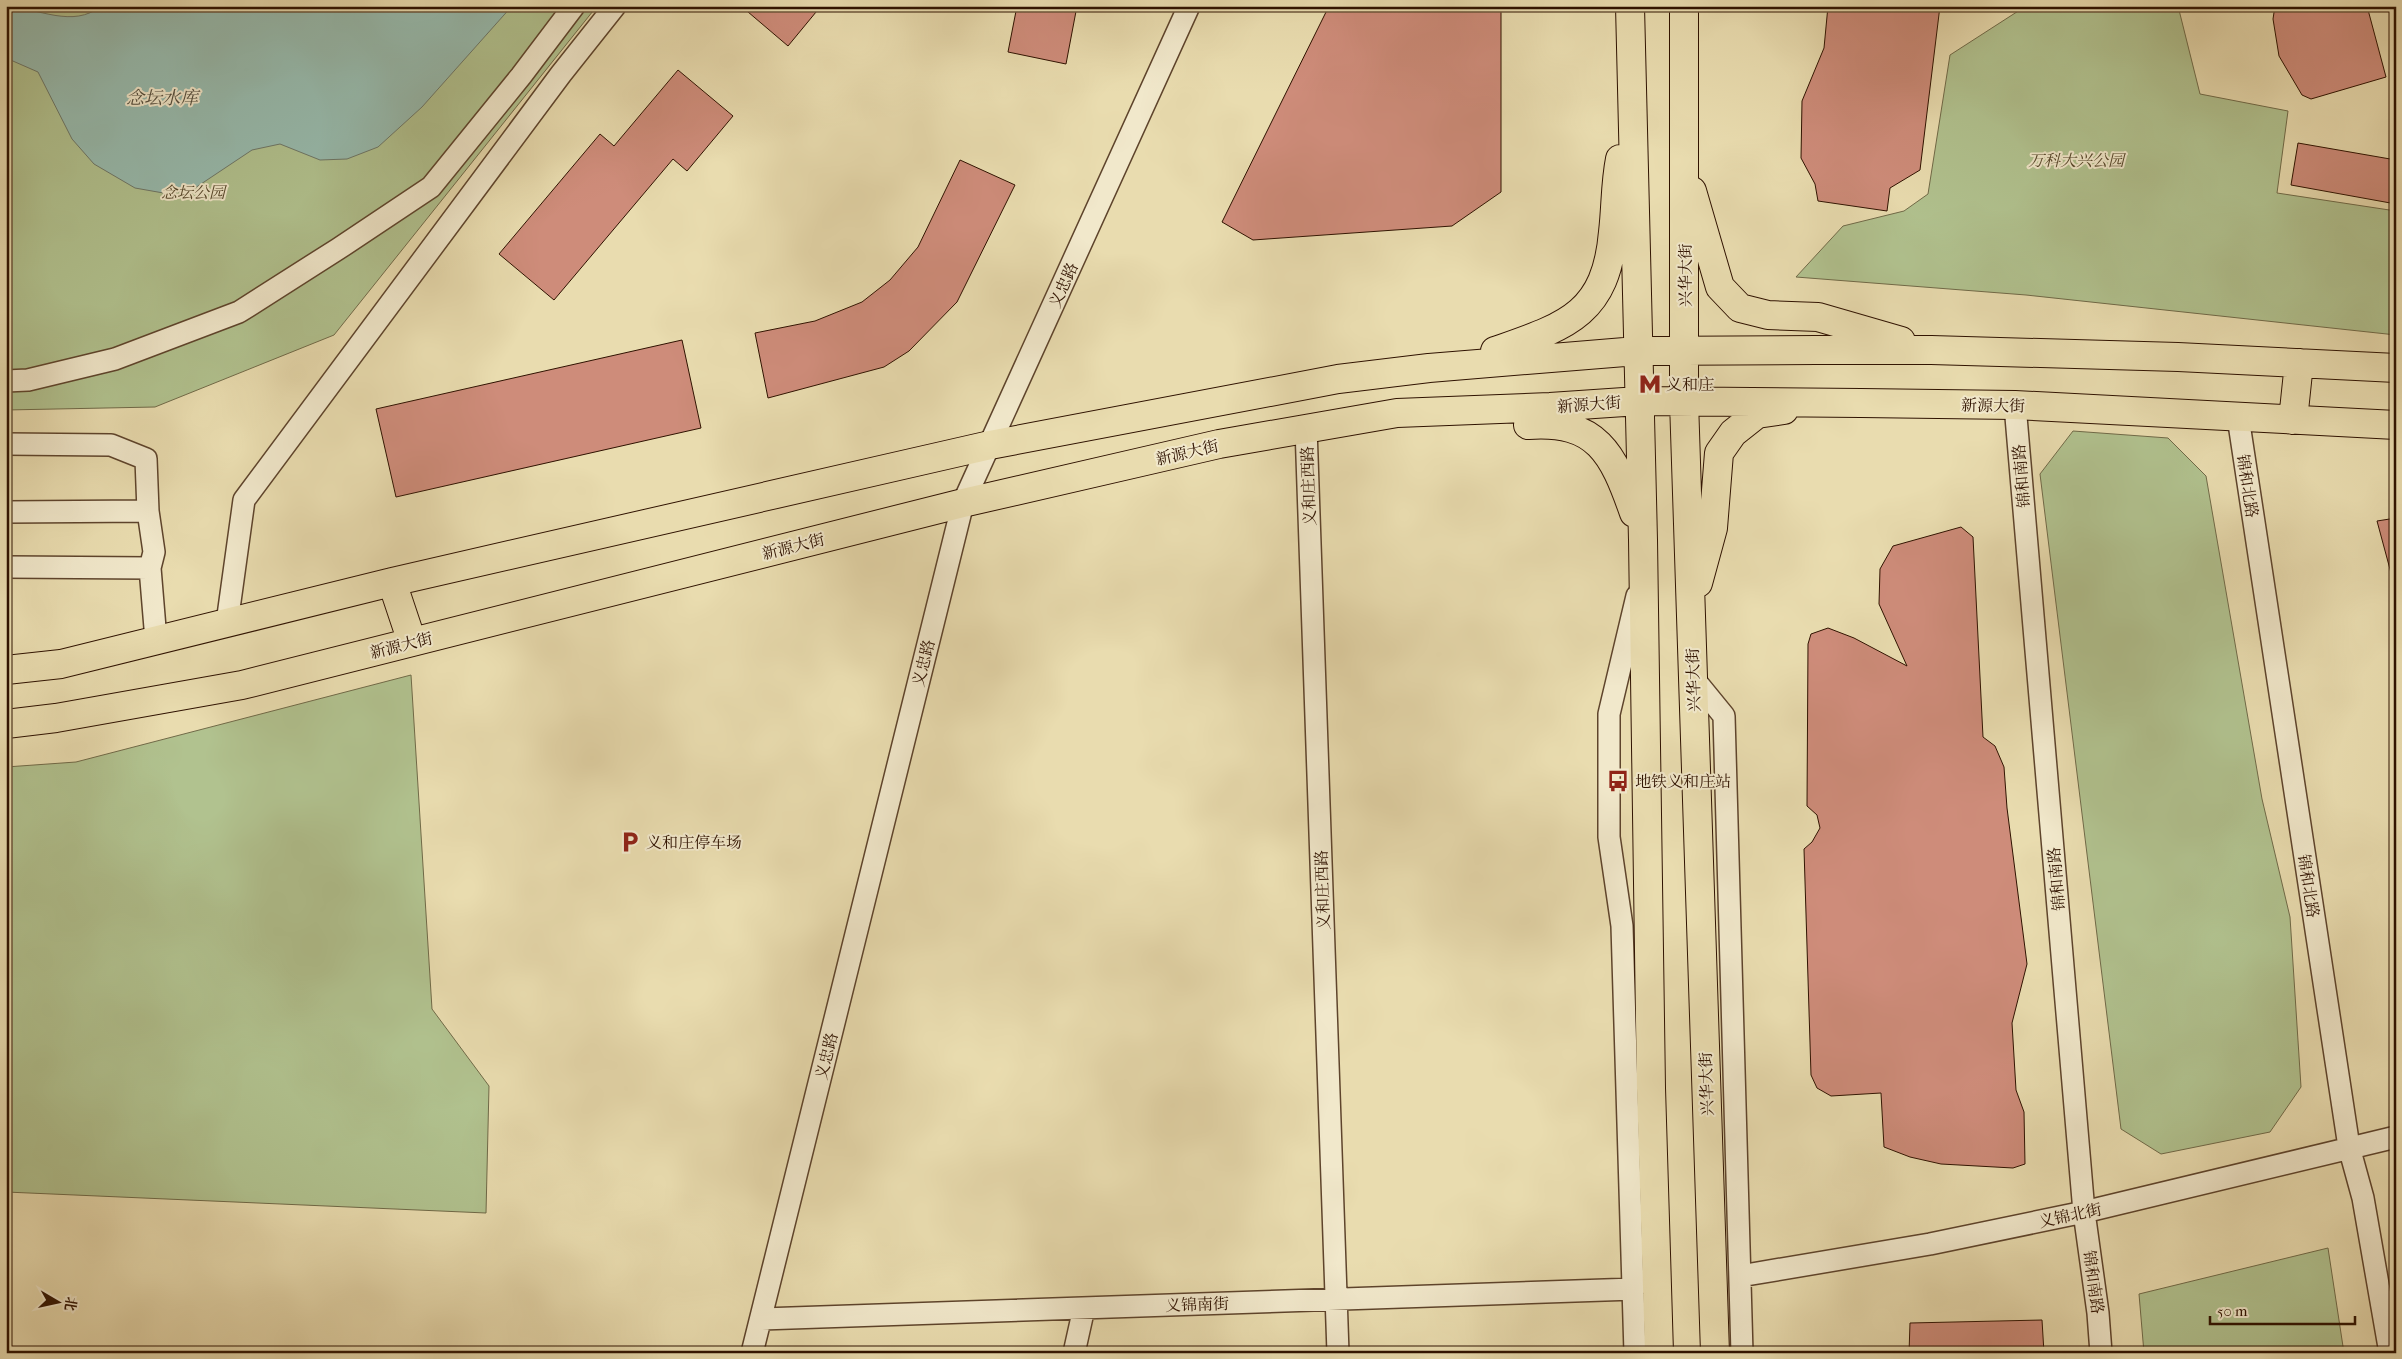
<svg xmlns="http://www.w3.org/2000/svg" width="2402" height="1359" font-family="'IM FELL French Canon','Noto Serif SC',serif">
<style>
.green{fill:#b1c28f;stroke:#706a48}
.water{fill:#97bbae;stroke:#6d7768}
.building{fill:#ce8c7a;stroke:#2f1200}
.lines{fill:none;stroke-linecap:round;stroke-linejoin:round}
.minor-casing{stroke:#5e442c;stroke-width:24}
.major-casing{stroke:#2f1200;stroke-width:30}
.minor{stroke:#f1e8cb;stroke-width:21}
.major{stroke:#e9dcaf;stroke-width:28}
.labels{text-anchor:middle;stroke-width:4;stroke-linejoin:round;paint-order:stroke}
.park-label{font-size:16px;font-style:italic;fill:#56472b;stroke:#f1e8cb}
.street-label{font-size:16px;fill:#2f1200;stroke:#f1e8cb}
.poi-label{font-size:16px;fill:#2f1200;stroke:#f1e8cb;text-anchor:start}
.water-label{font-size:18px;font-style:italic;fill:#534d3d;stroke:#f1e8cb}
</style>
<rect width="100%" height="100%" fill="#e9dcaf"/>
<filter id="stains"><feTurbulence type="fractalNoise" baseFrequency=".004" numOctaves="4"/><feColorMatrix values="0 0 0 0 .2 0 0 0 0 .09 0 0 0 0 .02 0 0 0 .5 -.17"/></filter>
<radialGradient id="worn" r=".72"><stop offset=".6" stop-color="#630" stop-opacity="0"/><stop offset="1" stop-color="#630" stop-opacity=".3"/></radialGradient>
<path class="green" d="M6 6H597L334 335 155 407 6 410Z
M2026 6H2178L2200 94 2288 111 2277 193 2396 211V335L2026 295 1796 277 1843 226 1904 211 1928 194 1950 55Z
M2073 431 2168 438 2206 476 2262 799 2290 917 2301 1087 2270 1132 2161 1154 2121 1129 2040 474Z
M411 675 432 1009 489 1086 486 1213 6 1192V767L76 762Z
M2328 1248 2344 1353H2144L2139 1294Z"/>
<path class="water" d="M6 6C38 8 73 29 101 6H512L422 107 378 147 347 159 320 160 280 144 252 150 195 188 169 194 135 188 94 164 72 139 38 72 6 58Z"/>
<path class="building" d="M741 6H821L788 46Z
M1017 6H1077L1066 64 1008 52Z
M1329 6H1501V192L1452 226 1253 240 1222 222Z
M1828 6H1940L1920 170 1890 188 1887 211 1818 201 1815 184 1801 158 1802 101 1824 48Z
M2275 6H2367L2386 77 2311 99 2302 95 2279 56 2273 19Z
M678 70 733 116 687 171 673 159 554 300 499 254 600 134 614 146Z
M2298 143 2396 160V204L2291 185Z
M960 160 1015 185 957 302 909 351 884 367 768 398 755 333 815 321 862 302 890 280 918 247Z
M682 340 701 428 396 497 376 409Z
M2396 518V573H2391L2377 521Z
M1961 527 1973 537 1983 737 1995 746 2004 767 2007 808 2027 964 2012 1023 2016 1090 2024 1112 2025 1164 2013 1168 1941 1164 1910 1157 1884 1147 1881 1093 1831 1096 1817 1088 1811 1075 1804 849 1812 842 1820 828 1817 815 1807 806 1808 644 1811 634 1828 628 1854 638 1907 666 1879 604 1880 569 1893 546Z
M2042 1320 2044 1353H1909L1910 1323Z"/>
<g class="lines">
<g class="minor-casing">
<path id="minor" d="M6 381 28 380 115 359 239 312 338 249 431 187 521 76 574 6
M2015 405 2084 1212 2098 1313 2101 1353
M2238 417 2349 1147 2363 1198 2390 1353
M1306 428 1338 1353
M6 444 111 445 146 459 148 511 154 552 150 568 156 640
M6 512 148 511
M6 567 150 568
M227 623 244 500 561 74 615 6
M1693 678 1724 716 1742 1353
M1740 1276 1930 1244 2084 1212 2396 1137
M761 1319 1634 1289
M752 1353 963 503 1189 6
M1074 1353 1084 1308
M1635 1353 1622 926 1609 837V714L1637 596"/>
</g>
<g class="major-casing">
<path id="major" d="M1630 6 1643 540 1651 1088 1659 1353
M1684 6V401L1715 1353
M1692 191 1720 287 1740 308 1768 315 1818 317 1901 341
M1495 351C1566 326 1606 315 1613 232 1616 207 1615 184 1620 159
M2293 420 2299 363
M1528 425C1597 420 1613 453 1634 513
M392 582 412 642
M1698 583 1713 528 1719 453 1733 433 1757 414 1784 410
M6 670 61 664 392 582 990 445 1338 379 1429 368 1637 351 1816 350H1931L2178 357 2396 368
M6 724 56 718 242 685 963 503 1219 444 1397 413 1550 407 1639 401 1861 403 2015 405 2396 425"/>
</g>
<use href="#minor" class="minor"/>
<use href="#major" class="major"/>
</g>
<defs>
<g id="metro-bare" transform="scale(1.725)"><path d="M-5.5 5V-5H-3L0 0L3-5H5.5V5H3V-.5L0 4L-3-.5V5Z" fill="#8f2418" stroke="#f1e8cb" stroke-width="2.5" paint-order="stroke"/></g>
<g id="bus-bare" transform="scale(1.725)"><path d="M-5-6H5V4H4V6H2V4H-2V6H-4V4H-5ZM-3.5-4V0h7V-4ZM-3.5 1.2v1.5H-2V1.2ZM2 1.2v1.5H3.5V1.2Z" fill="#8f2418" stroke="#f1e8cb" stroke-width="2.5" paint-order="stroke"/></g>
<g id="parking-bare" transform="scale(1.725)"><path d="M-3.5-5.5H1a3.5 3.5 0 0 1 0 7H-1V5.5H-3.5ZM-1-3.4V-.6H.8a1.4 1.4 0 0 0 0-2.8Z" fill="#8f2418" stroke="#f1e8cb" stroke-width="2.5" paint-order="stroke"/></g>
</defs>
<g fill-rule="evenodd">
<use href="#metro-bare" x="1650" y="384"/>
<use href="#bus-bare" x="1618" y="781"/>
<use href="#parking-bare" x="630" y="842"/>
</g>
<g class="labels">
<g class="park-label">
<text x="2076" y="166">万科大兴公园</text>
<text x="193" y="198">念坛公园</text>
</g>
<g class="street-label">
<text transform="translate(1685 275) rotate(-90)" y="6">兴华大街</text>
<text transform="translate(1063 285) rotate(-66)" y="6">义忠路</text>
<text transform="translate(1589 404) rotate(-4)" y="6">新源大街</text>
<text transform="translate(1993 405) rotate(1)" y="6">新源大街</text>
<text transform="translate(1187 452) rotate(-13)" y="6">新源大街</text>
<text transform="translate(2021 476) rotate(-95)" y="6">锦和南路</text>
<text transform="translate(1308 486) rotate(-92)" y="6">义和庄西路</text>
<text transform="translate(2248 486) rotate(81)" y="6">锦和北路</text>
<text transform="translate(793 546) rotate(-14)" y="6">新源大街</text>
<text transform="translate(401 645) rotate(-14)" y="6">新源大街</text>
<text transform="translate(923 663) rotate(-76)" y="6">义忠路</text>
<text transform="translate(1693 680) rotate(-92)" y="6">兴华大街</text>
<text transform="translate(2056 879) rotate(-95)" y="6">锦和南路</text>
<text transform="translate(2309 886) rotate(81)" y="6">锦和北路</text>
<text transform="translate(1322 890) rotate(-92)" y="6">义和庄西路</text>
<text transform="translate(826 1056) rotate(-76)" y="6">义忠路</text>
<text transform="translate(1706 1084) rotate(-92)" y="6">兴华大街</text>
<text transform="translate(2070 1215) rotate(-12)" y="6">义锦北街</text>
<text transform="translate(2094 1282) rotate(82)" y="6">锦和南路</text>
<text transform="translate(1197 1304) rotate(-2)" y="6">义锦南街</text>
</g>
<g class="poi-label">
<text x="1666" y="390">义和庄</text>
<text x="1635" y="787">地铁义和庄站</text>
<text x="646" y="848">义和庄停车场</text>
</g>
<g class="water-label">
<text x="162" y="104">念坛水库</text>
</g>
</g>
<rect width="2402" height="1359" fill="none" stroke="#e9dcaf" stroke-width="25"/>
<rect x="8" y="8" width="2387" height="1344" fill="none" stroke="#2f1200" stroke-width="2.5"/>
<rect x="12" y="12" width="2377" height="1334" fill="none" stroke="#2f1200"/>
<g transform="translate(58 1302) rotate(99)" stroke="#f1e8cb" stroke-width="4" paint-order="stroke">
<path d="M0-4L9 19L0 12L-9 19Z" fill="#2f1200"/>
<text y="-8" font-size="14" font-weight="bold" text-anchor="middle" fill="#2f1200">北</text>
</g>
<path d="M2210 1316v8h145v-8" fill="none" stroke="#2f1200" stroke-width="2.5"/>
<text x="2217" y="1316" font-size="15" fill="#2f1200" stroke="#f1e8cb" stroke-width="4" paint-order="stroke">50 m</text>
<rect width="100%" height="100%" filter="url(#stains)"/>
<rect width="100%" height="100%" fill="url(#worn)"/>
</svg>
